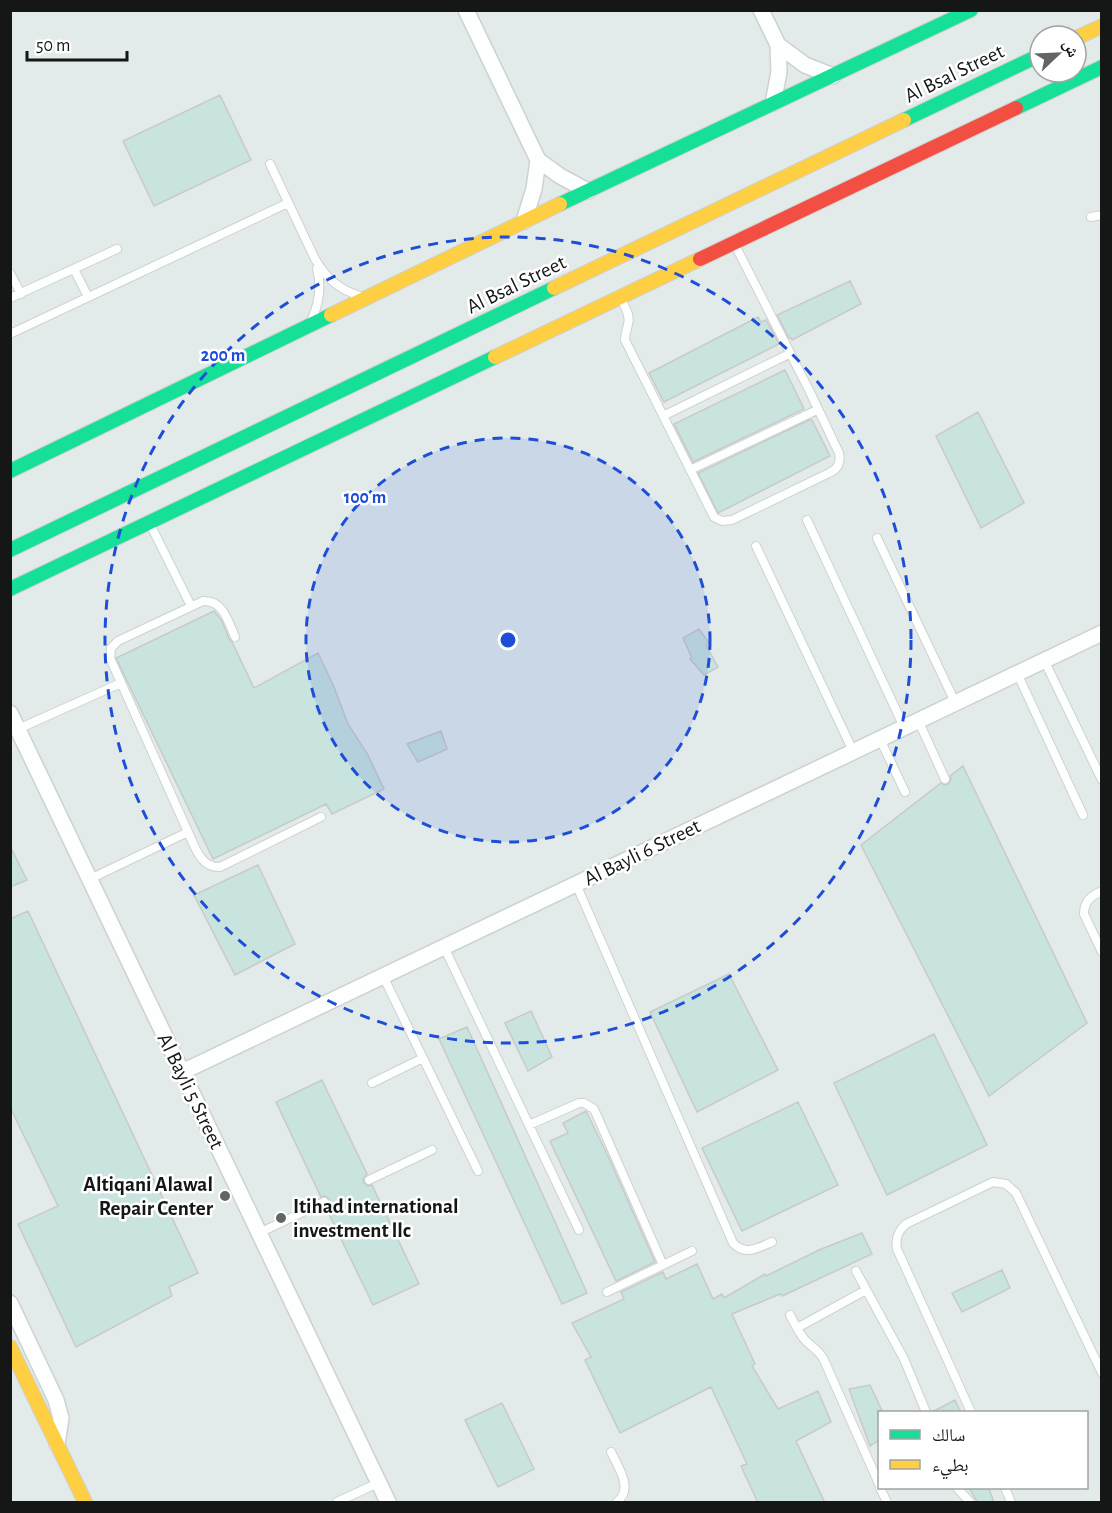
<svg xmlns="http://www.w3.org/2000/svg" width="1112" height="1513" font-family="'Alegreya Sans','Noto Naskh Arabic',sans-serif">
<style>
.built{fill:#e2ebe9;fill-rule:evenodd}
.building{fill:#c9e3df;stroke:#c8caca;stroke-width:1.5}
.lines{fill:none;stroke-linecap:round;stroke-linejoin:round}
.lane-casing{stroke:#cfd1d0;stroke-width:10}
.street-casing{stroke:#cfd1d0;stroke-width:18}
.fast-casing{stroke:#cfd1d0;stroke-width:16}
.slow-casing{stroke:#cfd1d0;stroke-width:16}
.jam-casing{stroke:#cfd1d0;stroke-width:16}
.lane{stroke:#fdfefe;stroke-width:8}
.street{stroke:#fdfefe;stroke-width:15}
.fast{stroke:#16e098;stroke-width:14}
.slow{stroke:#ffcf43;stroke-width:14}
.jam{stroke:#f24e42;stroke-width:14}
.ring{fill:none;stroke:#1d4ed8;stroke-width:3;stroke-dasharray:10 8}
.poi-dot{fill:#636564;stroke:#fff;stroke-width:2}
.labels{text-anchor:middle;stroke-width:5;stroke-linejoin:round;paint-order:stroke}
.street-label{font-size:21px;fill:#151616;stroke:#fff}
.poi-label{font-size:21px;font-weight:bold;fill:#151616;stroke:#fff;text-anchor:end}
.centre{fill:#1d4ed8;stroke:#fff;stroke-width:3}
.ring-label{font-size:18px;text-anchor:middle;font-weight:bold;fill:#1d4ed8;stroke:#fff;stroke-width:5;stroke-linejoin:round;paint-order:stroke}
</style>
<rect width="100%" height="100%" fill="#f4f7f6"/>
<path class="built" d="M10 11H1101V1502H11ZM1040 36H1076V72H1040ZM880 1412H1086V1488H880Z"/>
<path class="building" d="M220 95 251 160 154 206 123 141Z
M850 281 861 304 792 340 791 338H789L777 315Z
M758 317 761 322 766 320 779 344 664 402 649 373Z
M785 370 804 409 693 462 674 424Z
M978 412 1024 503 981 528 936 436Z
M809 420H812L830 456 718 513 698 473Z
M214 611 222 621 229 639 232 642 254 688 318 653 334 687 348 724 368 755 384 789 332 814 326 804 213 859 116 658Z
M699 629 709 643 706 645 718 667 704 675 690 659 692 658 683 638Z
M441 731 447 749 418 762 407 744Z
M963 766 1087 1023 989 1096 861 845 941 783 944 785 948 784 951 780 950 776Z
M10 846 27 880 10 887Z
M258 865 295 944 235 975 194 895Z
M28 911 198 1273 169 1287 172 1296 76 1347 18 1224 58 1206 10 1107V919Z
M729 974 778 1070 697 1112 650 1012Z
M531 1011 552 1057 528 1071 505 1023Z
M467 1027 587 1293 562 1304 439 1039Z
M934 1034 987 1145 887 1195 834 1083Z
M322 1080 367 1174 363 1179 364 1183 368 1186 372 1185 419 1284 373 1305 326 1208 330 1203 329 1199 325 1196 321 1197 276 1102Z
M798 1102 838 1185 742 1231 702 1148Z
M586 1111 608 1156 655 1262 616 1281 550 1141 568 1133 563 1123Z
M862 1233 872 1254 782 1296 780 1294 732 1314 755 1364 752 1366 778 1409 818 1391 831 1422 796 1441 825 1503H758L741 1466 747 1464 711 1387 620 1433 585 1360 591 1357 572 1323 624 1299 621 1292 663 1272 666 1279 697 1264 713 1299 722 1294 724 1298 765 1274 766 1276 819 1250Z
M1002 1270 1010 1288 962 1312 952 1293Z
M870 1385 883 1413H879V1440L870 1446 849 1389Z
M955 1400 961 1413H932V1412Z
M502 1403 534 1469 498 1487 465 1420Z
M969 1488H989L994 1503H978Z"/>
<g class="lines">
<g class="lane-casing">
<path id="lane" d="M270 164 315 259C326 278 338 289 360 296
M1091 217 1102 215
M74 269 88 297
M10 273 21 294
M10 298 117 249
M621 298C624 306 631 315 628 324 627 331 625 333 625 340L714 517 722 521 732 520 829 473C838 469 841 463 839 453L809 390 735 245
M312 319C319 303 322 287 317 269
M10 334 288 203
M663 416 789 354
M690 470 817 410
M807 520 904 727
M150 524 191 606
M877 538 955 702
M756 546 853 751
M235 637C228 621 223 600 203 601L118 641 111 648 110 658 188 832C195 846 200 868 220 867L321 817
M1044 660 1102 780
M1017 673 1083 815
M918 720 945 779
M18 729 121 683
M880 739 905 792
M90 879 188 832
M576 884 733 1243C745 1256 758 1248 772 1242
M1102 891C1091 896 1084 901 1084 914L1102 952
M444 947 579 1230
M383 976 478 1171
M372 1083 423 1058
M529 1125 579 1103H584L594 1109 663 1265
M369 1180 432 1150
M259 1233 324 1202
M856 1271 904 1359 926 1412
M607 1292 692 1251
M790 1315C795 1324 799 1334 806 1341 812 1347 818 1350 823 1358L880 1486
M797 1328 866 1290
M971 1412 897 1249C895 1238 898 1231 906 1224L993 1182 1006 1184 1016 1193 1102 1373
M611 1452C618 1467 634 1489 617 1502
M880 1488 887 1502
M957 1488 970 1502
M1005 1488 1011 1502
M337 1502 378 1483"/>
</g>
<g class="street-casing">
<path id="street" d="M466 10 538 160 560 176 588 191
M761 10 778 45 779 72 773 103
M778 45 805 65 833 76
M524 221 534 189 538 160
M10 713 388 1502
M182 1072 1102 633
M10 1303 56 1400 61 1418 57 1444"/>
</g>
<g class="fast-casing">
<path id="fast" d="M1016 108 1102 67
M904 120 1040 55
M560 204 971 10
M10 471 331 315
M10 550 554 288
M10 589 495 357"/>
</g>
<g class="slow-casing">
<path id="slow" d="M1076 38 1102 26
M554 288 904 120
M331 315 560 204
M495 357 700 259
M10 1347 85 1502"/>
</g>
<g class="jam-casing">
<path id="jam" d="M700 259 1016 108"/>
</g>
<use href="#lane" class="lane"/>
<use href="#street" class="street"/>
<use href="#fast" class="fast"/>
<use href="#slow" class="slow"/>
<use href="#jam" class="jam"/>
</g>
<circle cx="508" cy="640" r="202" fill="#1d4ed8" fill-opacity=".12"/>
<g class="ring">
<circle cx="508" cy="640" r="202"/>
<circle cx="508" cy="640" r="403"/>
</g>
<g class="poi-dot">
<circle cx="225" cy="1196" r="6"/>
<circle cx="281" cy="1218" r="6"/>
</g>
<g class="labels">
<g class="street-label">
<text transform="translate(954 73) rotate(-26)" y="7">Al Bsal Street</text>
<text transform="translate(516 284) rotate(-26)" y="7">Al Bsal Street</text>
<text transform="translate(642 852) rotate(-26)" y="7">Al Bayli 6 Street</text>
<text transform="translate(191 1091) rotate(64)" y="7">Al Bayli 5 Street</text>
</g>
<g class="poi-label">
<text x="213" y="1191">Altiqani Alawal<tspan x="213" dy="24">Repair Center</tspan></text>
<text x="293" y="1213" text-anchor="start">Itihad international<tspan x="293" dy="24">investment llc</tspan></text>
</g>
</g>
<circle cx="508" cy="640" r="9" class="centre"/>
<g class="ring-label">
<text x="223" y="361">200 m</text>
<text x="365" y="503">100 m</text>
</g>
<rect width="1112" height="1513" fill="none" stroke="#151616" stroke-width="24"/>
<rect x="878" y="1411" width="210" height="78" fill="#ffffff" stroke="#a1a2a2" stroke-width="1.5"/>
<rect x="890" y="1430" width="30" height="9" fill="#16e098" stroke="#a1a2a2" stroke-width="1.5"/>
<text x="932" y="1441" font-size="18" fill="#151616">سالك</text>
<rect x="890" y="1460" width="30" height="9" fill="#ffcf43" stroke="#a1a2a2" stroke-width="1.5"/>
<text x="932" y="1471" font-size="18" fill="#151616">بطيء</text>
<g transform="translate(1058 54) rotate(67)"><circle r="28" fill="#ffffff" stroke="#a1a2a2" stroke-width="1.5"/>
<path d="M0-4.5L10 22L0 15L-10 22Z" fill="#636564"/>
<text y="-9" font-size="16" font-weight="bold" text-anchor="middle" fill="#151616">ش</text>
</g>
<path d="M27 51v9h100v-9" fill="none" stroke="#151616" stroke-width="3"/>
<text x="36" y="51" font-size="18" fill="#151616" stroke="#ffffff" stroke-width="4.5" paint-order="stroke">50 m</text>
</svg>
